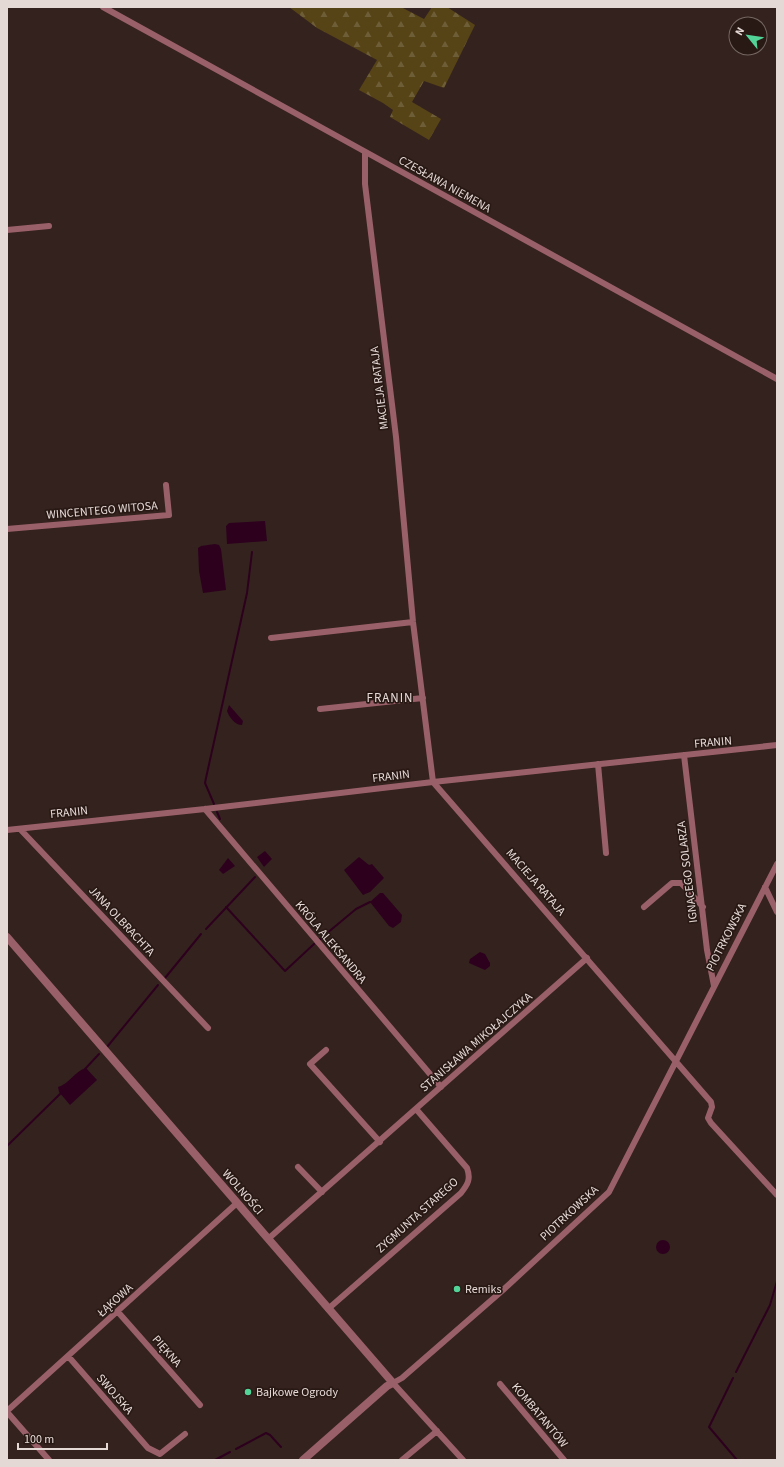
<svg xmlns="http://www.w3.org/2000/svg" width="784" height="1467" font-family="'Source Sans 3',sans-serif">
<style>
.forest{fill:url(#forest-firs)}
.water{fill:#2d001e}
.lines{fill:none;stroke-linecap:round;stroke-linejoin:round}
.stream{stroke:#2d001e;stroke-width:2}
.minor{stroke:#9a6069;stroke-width:6}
.tertiary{stroke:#9a6069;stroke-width:8}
.poi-dot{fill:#52d397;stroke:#291915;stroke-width:1.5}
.labels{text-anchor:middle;stroke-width:3.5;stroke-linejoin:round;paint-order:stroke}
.street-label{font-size:12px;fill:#e5d9d6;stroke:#291915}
.poi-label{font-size:12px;fill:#e5d9d6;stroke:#291915;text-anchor:start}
.neighbourhood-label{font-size:13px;letter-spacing:1px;fill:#e5d9d6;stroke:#291915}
</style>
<defs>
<pattern id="forest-firs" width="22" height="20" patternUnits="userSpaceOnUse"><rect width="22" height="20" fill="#564316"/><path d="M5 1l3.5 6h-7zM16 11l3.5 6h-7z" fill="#6e5e37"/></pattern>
</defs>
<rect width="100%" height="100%" fill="#34221e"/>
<path class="forest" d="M289 7H401L424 19 432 7H447L475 25 444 88 424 81 412 102 441 119 429 140 390 117 393 110 383 103 359 90 377 60 317 28Z"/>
<path class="water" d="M265 521 267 541 227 544 226 526 229 523Z
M215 544 219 545 221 549 226 590 203 593 199 571 198 548 201 546Z
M229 705 243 721 242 725C235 725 229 717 227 711Z
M265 851 272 859 264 867 257 857Z
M359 857 369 865 372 864 384 878 370 892 363 895 344 870Z
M228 858 235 866 223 874 219 870Z
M380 893H383L402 915 401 922 393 928 389 926 370 902Z
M480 952 485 954 490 963V966L485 970 469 963 470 959Z
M86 1068 97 1080 70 1105 59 1092 58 1087C69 1084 75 1071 86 1068Z
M656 1247a7 7 0 1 1 14 0a7 7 0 1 1-14 0Z"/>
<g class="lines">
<path class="stream" d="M214 804 205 783 206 778 247 593 252 552
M217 812 220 819
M226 907 285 971 314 944
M206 929 255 877
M320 939 356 909 370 902
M165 978 201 934
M107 1047 158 985
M85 1069 99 1054
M7 1146 62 1092
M736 1372 770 1305 777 1281
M733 1378 709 1427 737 1460
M236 1449 266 1433 270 1435 281 1447
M215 1460 230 1452"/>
<path class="minor" d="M103 7 777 379
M365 152V184L396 437 413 622 433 782 711 1102 712 1107 708 1118 711 1123 777 1195
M7 230 49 226
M7 529 169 515 166 485
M271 638 413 622
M320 709 423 698
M684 755 707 950 714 986
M598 764 606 853
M205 809 441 1087
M20 829 208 1028
M7 830 205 809 433 782 777 745
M765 887 777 912
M644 907 672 883H681L703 907
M326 1050 310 1064 380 1142
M298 1167 322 1192
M268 1239 587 958
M328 1309 461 1193C468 1184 471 1179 467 1168L416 1109
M118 1312 200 1405
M68 1356 148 1448 160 1454 185 1434
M500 1384 564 1460
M7 1411 237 1203
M7 1412 49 1460
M402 1460 437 1431
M463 1460 393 1383 402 1378 503 1290 609 1192 777 864"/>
<path class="tertiary" d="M7 937 393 1383 387 1386 303 1460"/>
</g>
<g class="poi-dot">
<circle cx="457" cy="1289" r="4"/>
<circle cx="248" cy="1392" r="4"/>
</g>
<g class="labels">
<g class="street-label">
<text transform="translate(445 184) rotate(29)" y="4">CZESŁAWA NIEMENA</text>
<text transform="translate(379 388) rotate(-97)" y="4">MACIEJA RATAJA</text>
<text transform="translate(102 510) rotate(-5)" y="4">WINCENTEGO WITOSA</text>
<text transform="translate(713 742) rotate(-5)" y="4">FRANIN</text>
<text transform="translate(391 776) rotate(-7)" y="4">FRANIN</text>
<text transform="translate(69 812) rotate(-6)" y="4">FRANIN</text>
<text transform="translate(687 872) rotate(-97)" y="4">IGNACEGO SOLARZA</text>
<text transform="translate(536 882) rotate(49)" y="4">MACIEJA RATAJA</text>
<text transform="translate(122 921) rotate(47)" y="4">JANA OLBRACHTA</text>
<text transform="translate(726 937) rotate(-63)" y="4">PIOTRKOWSKA</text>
<text transform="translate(331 942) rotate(50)" y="4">KRÓLA ALEKSANDRA</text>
<text transform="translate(476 1042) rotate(-41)" y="4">STANISŁAWA MIKOŁAJCZYKA</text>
<text transform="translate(243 1192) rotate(49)" y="4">WOLNOŚCI</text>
<text transform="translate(569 1213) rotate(-43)" y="4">PIOTRKOWSKA</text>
<text transform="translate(417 1215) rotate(-42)" y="4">ZYGMUNTA STAREGO</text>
<text transform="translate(115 1300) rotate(-42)" y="4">ŁĄKOWA</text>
<text transform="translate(167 1351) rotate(49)" y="4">PIĘKNA</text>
<text transform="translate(115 1394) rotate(49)" y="4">SWOJSKA</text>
<text transform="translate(540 1415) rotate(50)" y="4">KOMBATANTÓW</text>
</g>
<g class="poi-label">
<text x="465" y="1293">Remiks</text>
<text x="256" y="1396">Bajkowe Ogrody</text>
</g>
<g class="neighbourhood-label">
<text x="390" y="702">FRANIN</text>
</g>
</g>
<rect width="784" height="1467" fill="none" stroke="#e5d9d6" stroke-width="16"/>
<g transform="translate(748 36) rotate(300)"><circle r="19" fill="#291915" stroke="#746662"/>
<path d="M0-3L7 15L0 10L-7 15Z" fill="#52d397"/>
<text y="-6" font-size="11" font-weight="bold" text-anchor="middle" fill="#e5d9d6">N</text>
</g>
<path d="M18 1443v6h89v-6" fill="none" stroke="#e5d9d6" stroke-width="2"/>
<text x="24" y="1443" font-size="12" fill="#e5d9d6" stroke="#291915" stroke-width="3" paint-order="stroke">100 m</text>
</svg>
